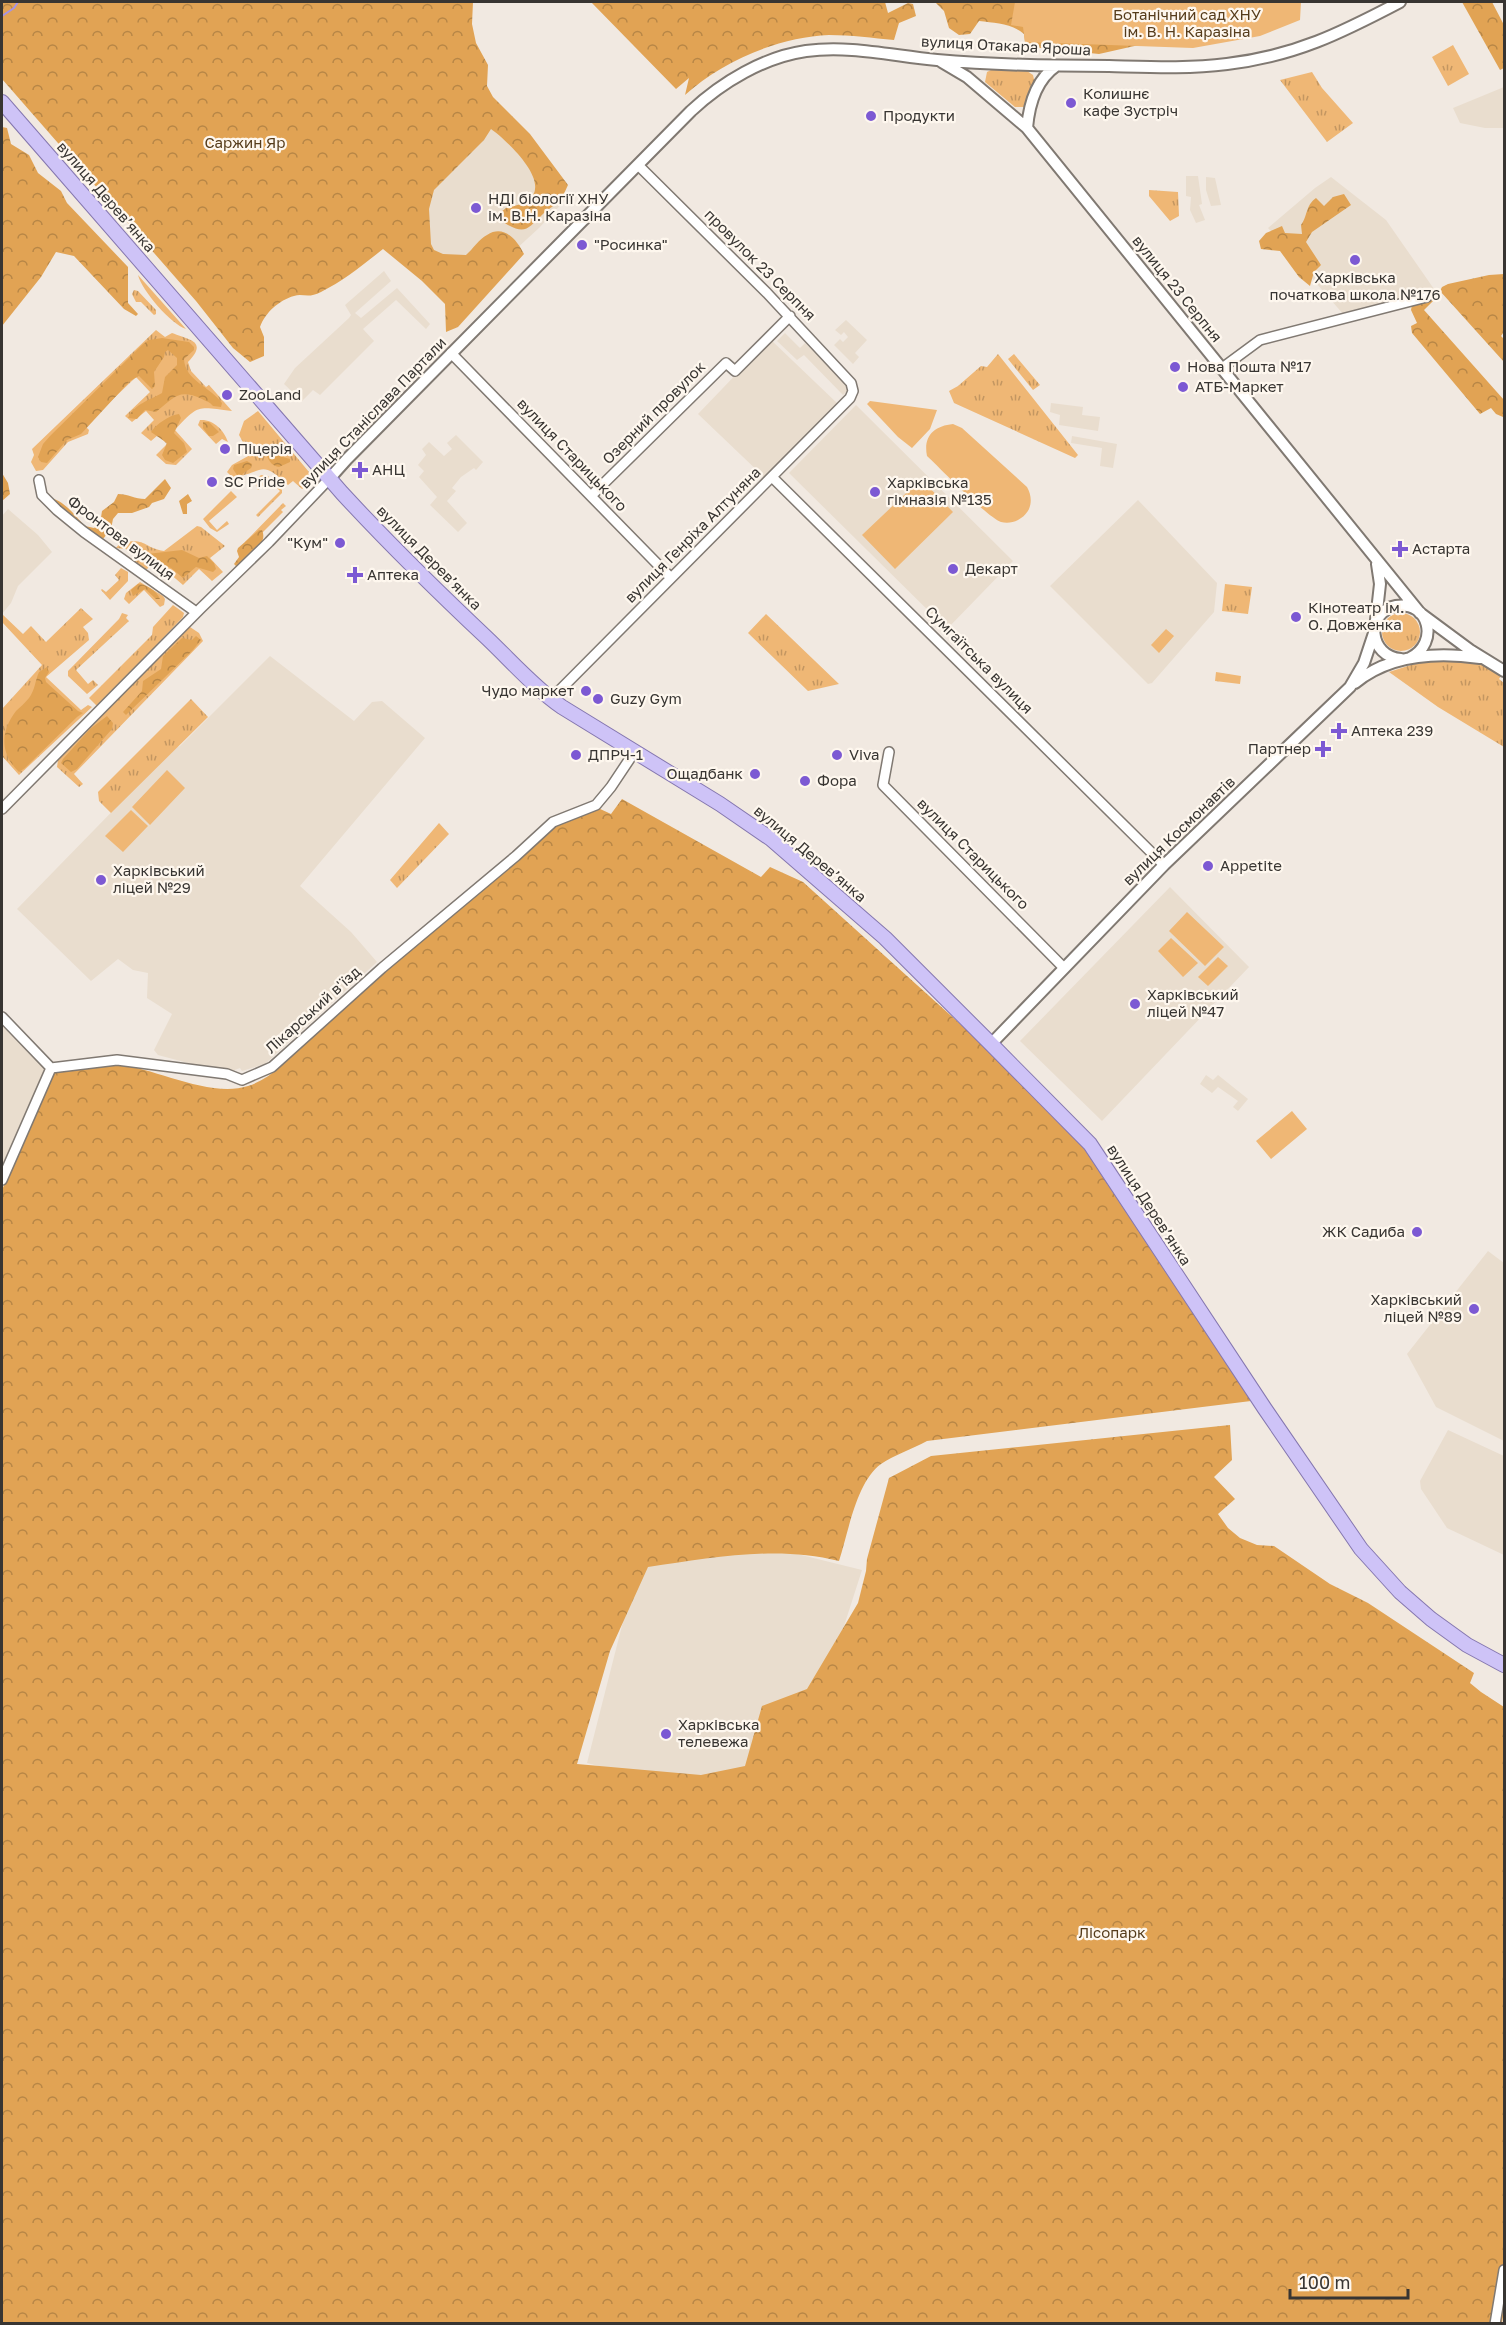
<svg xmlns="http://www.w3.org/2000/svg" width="1506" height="2325" font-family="'Golos Text',sans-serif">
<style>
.built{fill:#e9ddce}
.grass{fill:url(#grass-tufts)}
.forest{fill:url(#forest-crowns)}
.garden{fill:#efb775}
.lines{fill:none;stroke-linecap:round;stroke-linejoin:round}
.stream{stroke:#a593e7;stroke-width:2}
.minor-casing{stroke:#807972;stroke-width:12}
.tertiary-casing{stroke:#807972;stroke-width:14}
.primary-casing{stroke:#8577af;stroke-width:16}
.minor{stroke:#fff;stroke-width:9}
.tertiary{stroke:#fff;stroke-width:10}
.primary{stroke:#cec3f7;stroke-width:14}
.poi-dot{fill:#7c59d3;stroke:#fef7ee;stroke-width:2}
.labels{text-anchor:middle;stroke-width:4.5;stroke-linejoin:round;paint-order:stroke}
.park-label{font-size:15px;fill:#563c1b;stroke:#fef7ee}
.street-label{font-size:15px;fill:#383532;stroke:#fef7ee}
.poi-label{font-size:15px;fill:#383532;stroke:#fef7ee;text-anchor:start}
</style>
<defs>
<pattern id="grass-tufts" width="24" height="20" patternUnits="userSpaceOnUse" patternTransform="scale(1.5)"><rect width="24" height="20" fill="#efb775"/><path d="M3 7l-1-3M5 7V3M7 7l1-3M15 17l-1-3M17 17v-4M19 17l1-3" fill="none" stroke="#c39661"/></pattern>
<pattern id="forest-crowns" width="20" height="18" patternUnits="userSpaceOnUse" patternTransform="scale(1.5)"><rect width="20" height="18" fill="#e1a354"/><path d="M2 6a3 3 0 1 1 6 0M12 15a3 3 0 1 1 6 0" fill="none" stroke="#b78646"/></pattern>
</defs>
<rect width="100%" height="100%" fill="#f1e9e1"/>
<path class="built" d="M1504 87V128H1485L1460 123 1453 108Z
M490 113 568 197 539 228 465 296 383 236Z
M1186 176H1198L1202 204 1199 205 1205 220 1196 223 1190 210 1191 197 1186 196Z
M1206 177 1215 178 1221 205 1211 206 1206 190Z
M1331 177 1386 220 1434 289 1344 315 1268 228 1315 188Z
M384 271 391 281 355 313 361 318 397 288 430 324 426 329 396 300 363 329 374 341 320 395 313 390 302 401 284 384 295 368 349 318 351 315 345 305Z
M846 320 867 340 855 353 859 357 853 364 834 345 840 339 843 342 848 337 844 332 841 335 835 330Z
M785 333 800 348 805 343 850 388 843 395 804 355 797 360 777 341Z
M770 339 838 404 766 479 698 414Z
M1051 403 1083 407 1082 415 1100 417 1098 431 1059 425 1060 415 1050 412Z
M856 405 1013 561 947 629 789 473Z
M456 435 483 462 476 470 474 468 461 477 452 488 456 491 447 501 467 523 458 532 430 505 437 497 419 477 424 471 418 465 426 455 422 449 429 442 444 456 452 449 447 443Z
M1072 436 1117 444 1113 468 1100 466 1102 448 1071 443Z
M1138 500 1217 583 1214 612 1152 683 1148 684 1050 586Z
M8 509 38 535 52 552 18 586 11 603 2 614V516Z
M270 656 354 721 372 702 382 701 425 738 300 886 351 932 377 962 265 1064 242 1071 240 1068 232 1071H218L158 1055 154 1050 172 1014 147 998 148 973 133 970 118 959 91 981 17 909 173 749 180 746Z
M1170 887 1249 967 1102 1121 1020 1041Z
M2 1022 47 1067 2 1171Z
M1206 1075 1213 1080 1218 1075 1248 1099 1238 1111 1233 1107 1238 1101 1218 1087 1212 1093 1200 1084Z
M1488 1251 1504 1263V1441L1436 1407 1407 1354Z
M1448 1430 1504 1456V1555L1447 1528 1421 1489 1420 1481Z
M681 1525 862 1570 784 1813 587 1763 643 1543Z"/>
<path class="grass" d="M1453 45 1469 74 1448 86 1432 57Z
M995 68 1027 71 1033 75 1035 84 1024 107H1015L985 82 987 72Z
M1312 72 1322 88 1353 123 1327 142 1280 80Z
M1149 190 1178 192 1179 216 1170 221 1149 196Z
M138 275 186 329C171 324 142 291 138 275Z
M134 290 138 291 156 310V314L154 315 141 302H136L132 294Z
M156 330 165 337 172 333C190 340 208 341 188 362L191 371 206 387 209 385 232 411C197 407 199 404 175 430L192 449 176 465 166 464 156 455 167 444 158 435 151 441 141 433 154 420 146 411 132 422 125 416 150 392 136 377 85 426 89 430 88 434 68 442 43 470 36 471 31 462 34 455 32 449Z
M998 354 1078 455 1075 458 954 403 949 391 958 386 981 366 987 367Z
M1014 354 1040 385 1033 390 1008 359Z
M258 411 309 472 310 484 302 489 293 481 288 485C258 457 265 474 232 477L227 472 232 465 250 455 239 435 244 421Z
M200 420C213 419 224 430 228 442L222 439 216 444 198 425Z
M261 475 268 476 282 490V493L258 517 256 515 280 491 269 480 258 490 254 481Z
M231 491 237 497 209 521 217 530 227 521 229 524 217 532 210 528 203 519Z
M283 503 286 506 281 510 283 512 249 546 245 542Z
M197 526 201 527 225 546 210 558 223 572 212 581 199 569 183 585 162 567 158 569 152 564 147 569H144L131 559 136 555 126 549 116 548 120 543C147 537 142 547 164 551Z
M121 568 128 572V581L110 600 101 590 102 589 106 592 119 580 115 575Z
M140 582 163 596 165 599 164 605 160 607 144 590 129 604 124 599 126 593Z
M1225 584 1252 587 1248 614 1222 611Z
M173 605 184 613 183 617 98 707 89 698 152 635 153 627Z
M81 608 93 619 83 627 88 633 89 640 46 677 81 710 88 705 92 707 19 775 2 756V709L42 665 2 622V614L23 634 31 626 46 642Z
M122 613 128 615 126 618 129 621 76 670 88 684 93 680 98 685 87 694 68 676V671L119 619Z
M1382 632a19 19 0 1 1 38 0a19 19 0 1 1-38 0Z
M766 614 839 684 808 691 748 633Z
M190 627 199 633 203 641 74 774 83 784 79 787 57 767 58 760Z
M1443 659 1482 663 1502 674 1499 679 1504 683V747L1438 707 1389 672 1417 663Z
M1216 672 1241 676 1240 684 1215 681Z
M191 699 208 717 111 813 99 801 98 792Z
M439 823 449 834 397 888 390 880Z"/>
<path class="forest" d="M2 2H473L472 24 476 43 488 65 487 86 493 97 530 134 568 185C561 201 557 203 544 213 526 230 526 236 501 221L500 213 506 208 529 202C531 198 535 193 535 189 538 170 505 139 491 129L484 140 434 190 429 209 431 244 434 250 443 254 466 255C473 249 479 239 487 235 504 224 517 240 524 254L458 327 446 332 445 304 422 281 383 249C363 265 343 281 321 292 308 299 303 293 294 296 279 300 265 313 260 327L264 337V356L250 362 233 348 196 301 2 79Z
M591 2H885L888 13 908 3 913 4 916 16 899 23 894 40C873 38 851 35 829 35 779 37 722 61 685 95L689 78 676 89Z
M935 2H1173L1139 45 1099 54 1032 47 1025 42 1024 34C1011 23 995 23 979 21L970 34 959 35 949 28 944 11Z
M1462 2H1492L1504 25V68L1500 70Z
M2 127 7 128 11 144 29 155 38 173 61 191 67 203 128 267V303L138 314 136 316 124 309 74 256 56 252 41 277 2 326Z
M1344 194 1351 205 1312 232 1306 242 1321 265 1314 272 1310 286 1299 277 1280 251 1261 249 1259 241 1266 233 1282 226 1285 233 1302 234 1301 225C1308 216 1305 206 1316 198L1324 206 1333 197Z
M1504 274V332L1501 336 1504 339V362L1440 291 1442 287 1448 284 1489 275Z
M1436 298 1424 310 1504 400 1503 417 1496 414 1491 408 1480 414 1412 333 1411 326 1417 323 1411 310 1412 305Z
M162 338 189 342 194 347V350L184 359C185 381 211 387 222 403L221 407 213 406C209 401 207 402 202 399 178 388 174 398 156 412L145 410 137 419 128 418C134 404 150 400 162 393L165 377 177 365V358L168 350 165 352 164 357 154 372 155 386 152 389 139 376 130 381 81 434 67 440 47 463 41 462 38 457 43 444 50 436 143 344 149 340Z
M179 414 181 418 174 433 184 443 187 452 173 463 165 460 162 455 167 443 151 432C156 424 170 415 179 414Z
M203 422H209L219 432 213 436H209L203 428Z
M269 453 290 459V462L279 467C273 466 269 462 267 456Z
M247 461 252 464 251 468 241 475H237L233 469 234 465Z
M2 473 8 483 10 494 2 501Z
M165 479 171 488 164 499 152 503 149 507 132 513H118L113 519 111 529 103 539C82 529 66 515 51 498 66 502 74 515 85 526L94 528 100 524 102 511 114 502 118 494C128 494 135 499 145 499Z
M188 494 192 501 187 504V514H183L179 501Z
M259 530H262C269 545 247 557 237 567L234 564 239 557 237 551 238 548Z
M182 550 199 558 207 556 214 563 216 569 213 572 196 567 183 578 171 568 151 560 147 554Z
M138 584C146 584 157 591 160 599H156L145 589 133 596 131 590Z
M196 636 201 640 193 650 126 715 123 712 142 691 143 681 161 669 163 656 182 638 192 640Z
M47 667 49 672 45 678 46 682 78 711 83 713 77 717 25 768 19 772C0 754 0 732 16 711 20 707 25 703 29 698 35 690 35 681 39 672Z
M107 716 113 723 112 729 77 769 71 772 61 763 63 759 90 729Z
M622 799 761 877 770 867 803 882 1000 1060 1077 1138 1251 1401 927 1441C912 1449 894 1455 881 1464 856 1482 848 1534 839 1561 776 1545 711 1558 648 1567L610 1651 577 1764 701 1775 745 1766 762 1706 807 1689 858 1603 866 1571 867 1559 889 1478 931 1456 1230 1425 1232 1460 1214 1477 1235 1499 1218 1514 1228 1528 1240 1538 1257 1545 1274 1546 1330 1584 1368 1603 1474 1673 1470 1683 1481 1692 1504 1707V2311L1502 2323 2 2324V1190L54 1072C73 1070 100 1062 118 1064 156 1069 210 1098 248 1086 271 1079 287 1060 303 1044L555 824 598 808 611 814Z"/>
<path class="garden" d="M1015 2H1301L1300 20 1260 36 1193 48 1025 42 1023 27 1011 25Z
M870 401 937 410 930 429 912 448 898 437 867 404Z
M953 424 962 428 1027 487C1031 494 1032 502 1029 509 1024 519 1012 525 1001 522 987 517 941 469 927 456 923 436 934 426 953 424Z
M921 479 953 512 895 569 862 535Z
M1166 629 1174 636 1159 653 1151 645Z
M167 770 185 788 150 825 132 807Z
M131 810 148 826 123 852 105 836Z
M1187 912 1224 947 1205 966 1169 931Z
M1171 938 1198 963 1183 977 1158 951Z
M1218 957 1228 966 1208 986 1198 977Z
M1292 1111 1307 1129 1271 1159 1256 1141Z"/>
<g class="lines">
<path class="stream" d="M2 16 14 8 18 2"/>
<g class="minor-casing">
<path id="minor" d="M451 353 671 578
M1222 368 1260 340 1427 297
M772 477 1164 865
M39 480 42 495 57 510 84 532 196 612
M591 496 726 363 735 371 790 316
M551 699 850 398 853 391 851 383 767 293 639 166
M889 752 883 785 1064 968
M2 809 201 608 269 542 330 478
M2 1017 51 1068
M51 1068 117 1060 227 1074 242 1080 272 1067 382 968 516 856 553 822 596 805 611 787 635 751
M2 1180 51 1068
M1495 2324 1504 2270"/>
</g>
<g class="tertiary-casing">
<path id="tertiary" d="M940 61 967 77 1027 128 1420 613 1470 650 1504 671
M1027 128C1029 105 1036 80 1056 66
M330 478 347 459 691 111C722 82 764 57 806 51 850 45 893 56 937 60 994 65 1052 66 1109 66 1149 67 1188 69 1227 64 1295 56 1341 33 1400 2
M1376 620 1380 584 1377 564
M1401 659C1369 657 1364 612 1396 606 1429 600 1440 643 1410 658
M1355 683C1389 655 1437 652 1480 658
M991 1044 1164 865 1350 687 1364 663 1374 633"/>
</g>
<g class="primary-casing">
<path id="primary" d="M2 102 342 493C389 544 438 592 488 639 512 662 535 688 562 707L720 804 771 839 885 938 991 1044 1090 1144 1265 1409 1361 1549 1400 1592 1431 1619 1467 1645 1504 1665"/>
</g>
<use href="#minor" class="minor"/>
<use href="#tertiary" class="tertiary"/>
<use href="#primary" class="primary"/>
</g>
<g class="poi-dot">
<circle cx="1071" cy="103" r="6"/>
<circle cx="871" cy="116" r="6"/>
<circle cx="476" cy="208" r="6"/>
<circle cx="582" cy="245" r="6"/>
<circle cx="1355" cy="260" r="6"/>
<circle cx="1175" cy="367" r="6"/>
<circle cx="1183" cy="387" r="6"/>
<circle cx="227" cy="395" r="6"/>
<circle cx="225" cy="449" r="6"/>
<path d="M357 461h6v6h6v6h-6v6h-6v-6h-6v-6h6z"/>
<circle cx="212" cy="482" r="6"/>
<circle cx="875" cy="492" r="6"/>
<circle cx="340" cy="543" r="6"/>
<path d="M1397 540h6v6h6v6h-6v6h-6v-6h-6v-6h6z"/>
<circle cx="953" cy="569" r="6"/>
<path d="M352 566h6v6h6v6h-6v6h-6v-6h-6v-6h6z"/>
<circle cx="1296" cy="617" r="6"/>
<circle cx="586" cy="691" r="6"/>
<circle cx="598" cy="699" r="6"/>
<path d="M1336 722h6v6h6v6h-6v6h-6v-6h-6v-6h6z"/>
<path d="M1320 740h6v6h6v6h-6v6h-6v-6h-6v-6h6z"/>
<circle cx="576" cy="755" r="6"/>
<circle cx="837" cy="755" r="6"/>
<circle cx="755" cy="774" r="6"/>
<circle cx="805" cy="781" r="6"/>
<circle cx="1208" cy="866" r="6"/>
<circle cx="101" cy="880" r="6"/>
<circle cx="1135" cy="1004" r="6"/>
<circle cx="1417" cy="1232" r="6"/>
<circle cx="1474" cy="1309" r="6"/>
<circle cx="666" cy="1734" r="6"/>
</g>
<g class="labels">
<g class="park-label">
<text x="1187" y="20">Ботанічний сад ХНУ<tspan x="1187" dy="17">ім. В. Н. Каразіна</tspan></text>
<text x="245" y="148">Саржин Яр</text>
<text x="1112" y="1938">Лісопарк</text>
</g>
<g class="street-label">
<text transform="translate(1006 46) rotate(3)" y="5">вулиця Отакара Яроша</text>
<text transform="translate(106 197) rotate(49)" y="5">вулиця Дерев’янка</text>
<text transform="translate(760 265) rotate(45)" y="5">провулок 23 Серпня</text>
<text transform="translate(1177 289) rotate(51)" y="5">вулиця 23 Серпня</text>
<text transform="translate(373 413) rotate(-46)" y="5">вулиця Станіслава Партали</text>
<text transform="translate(654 413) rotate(-45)" y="5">Озерний провулок</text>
<text transform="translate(572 455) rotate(46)" y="5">вулиця Старицького</text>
<text transform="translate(693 535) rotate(-45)" y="5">вулиця Генріха Алтуняна</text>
<text transform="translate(121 538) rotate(37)" y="5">Фронтова вулиця</text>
<text transform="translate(429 558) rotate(45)" y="5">вулиця Дерев’янка</text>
<text transform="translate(979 660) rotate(45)" y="5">Сумгаїтська вулиця</text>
<text transform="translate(1179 831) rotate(-44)" y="5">вулиця Космонавтів</text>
<text transform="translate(810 854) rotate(40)" y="5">вулиця Дерев’янка</text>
<text transform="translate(973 854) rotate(45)" y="5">вулиця Старицького</text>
<text transform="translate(313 1010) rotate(-42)" y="5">Лікарський в'їзд</text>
<text transform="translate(1149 1205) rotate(57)" y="5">вулиця Дерев’янка</text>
</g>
<g class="poi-label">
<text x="1083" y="99">Колишнє<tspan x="1083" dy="17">кафе Зустріч</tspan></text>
<text x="883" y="121">Продукти</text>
<text x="488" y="204">НДІ біології ХНУ<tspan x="488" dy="17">ім. В.Н. Каразіна</tspan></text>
<text x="594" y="250">"Росинка"</text>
<text x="1355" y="283" text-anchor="middle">Харківська<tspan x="1355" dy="17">початкова школа №176</tspan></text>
<text x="1187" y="372">Нова Пошта №17</text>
<text x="1195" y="392">АТБ-Маркет</text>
<text x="239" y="400">ZooLand</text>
<text x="237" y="454">Піцерія</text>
<text x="372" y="475">АНЦ</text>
<text x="224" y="487">SC Pride</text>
<text x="887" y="488">Харківська<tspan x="887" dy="17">гімназія №135</tspan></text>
<text x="328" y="548" text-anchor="end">"Кум"</text>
<text x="1412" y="554">Астарта</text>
<text x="965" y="574">Декарт</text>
<text x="367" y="580">Аптека</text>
<text x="1308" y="613">Кінотеатр ім.<tspan x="1308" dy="17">О. Довженка</tspan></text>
<text x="574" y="696" text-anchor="end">Чудо маркет</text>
<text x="610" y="704">Guzy Gym</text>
<text x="1351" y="736">Аптека 239</text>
<text x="1311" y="754" text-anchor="end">Партнер</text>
<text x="588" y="760">ДПРЧ-1</text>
<text x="849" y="760">Viva</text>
<text x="743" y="779" text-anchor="end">Ощадбанк</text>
<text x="817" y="786">Фора</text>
<text x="1220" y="871">Appetite</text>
<text x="113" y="876">Харківський<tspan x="113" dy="17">ліцей №29</tspan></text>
<text x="1147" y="1000">Харківський<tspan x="1147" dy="17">ліцей №47</tspan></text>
<text x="1405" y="1237" text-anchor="end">ЖК Садиба</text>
<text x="1462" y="1305" text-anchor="end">Харківський<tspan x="1462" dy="17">ліцей №89</tspan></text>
<text x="678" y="1730">Харківська<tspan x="678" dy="17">телевежа</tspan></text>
</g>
</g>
<rect width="1506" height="2325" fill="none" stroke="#383532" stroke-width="6"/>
<path d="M1290 2289v9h118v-9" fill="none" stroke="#383532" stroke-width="3"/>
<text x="1299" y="2289" font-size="18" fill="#383532" stroke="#fef7ee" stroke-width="4.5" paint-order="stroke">100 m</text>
</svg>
